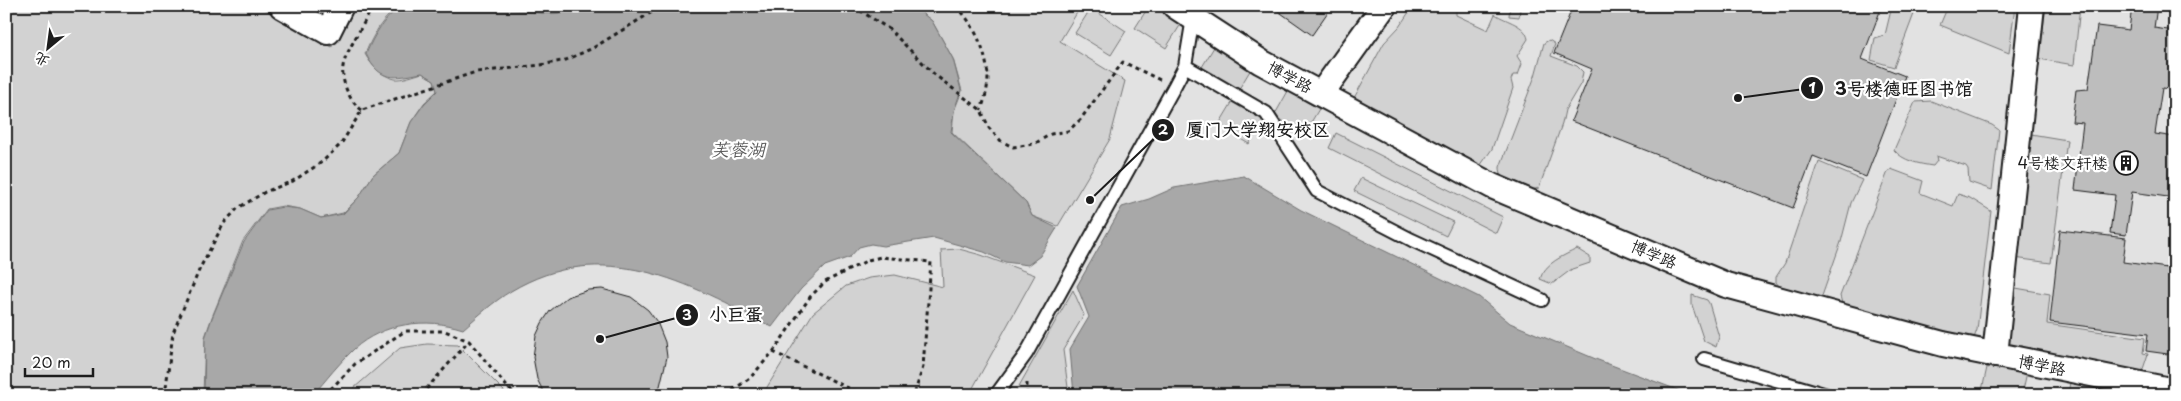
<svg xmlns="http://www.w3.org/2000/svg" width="2181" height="401" font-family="'Playpen Sans','LXGW WenKai TC',sans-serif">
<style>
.built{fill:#e2e2e2}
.green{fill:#d2d2d2;stroke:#777}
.water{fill:#a8a8a8;stroke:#707070}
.building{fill:#bdbdbd;stroke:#1c1c1c}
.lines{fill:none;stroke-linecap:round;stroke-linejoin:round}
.lane-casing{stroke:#1c1c1c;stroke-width:16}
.street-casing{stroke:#1c1c1c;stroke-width:28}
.path{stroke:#1c1c1c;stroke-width:3;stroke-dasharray:4 4;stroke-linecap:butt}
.lane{stroke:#fff;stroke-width:12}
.street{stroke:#fff;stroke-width:24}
.labels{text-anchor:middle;stroke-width:4.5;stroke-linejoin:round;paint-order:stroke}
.street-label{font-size:16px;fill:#1c1c1c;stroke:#fff}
.poi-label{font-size:16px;fill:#1c1c1c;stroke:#fff;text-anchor:end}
.water-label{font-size:18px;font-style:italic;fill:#5b5b5b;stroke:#fff}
.leader{fill:none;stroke:#1c1c1c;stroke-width:2}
.callout-dot{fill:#1c1c1c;stroke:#fff;stroke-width:2}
.mark-label{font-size:15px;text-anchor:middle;font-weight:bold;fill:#fff}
.callout-label{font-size:18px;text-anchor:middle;font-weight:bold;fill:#1c1c1c;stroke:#fff;stroke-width:4.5;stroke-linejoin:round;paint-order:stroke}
</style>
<rect width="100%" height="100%" fill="#f2f2f2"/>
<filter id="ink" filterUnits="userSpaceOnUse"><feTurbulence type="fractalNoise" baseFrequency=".02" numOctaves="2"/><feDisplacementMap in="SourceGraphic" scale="10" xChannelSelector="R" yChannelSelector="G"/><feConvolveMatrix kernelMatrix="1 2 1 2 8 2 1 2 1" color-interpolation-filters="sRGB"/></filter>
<g filter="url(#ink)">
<path class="built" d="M6 6H2175V395H6Z"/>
<path class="green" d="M6 6H259L332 47 333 39 351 6H401C383 16 373 35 365 54 371 65 381 76 395 79 402 80 415 75 422 73L434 80 437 91 424 103 411 122 399 153 373 175 359 197 343 213 321 218 300 209 283 206 267 209 243 241 212 317 205 337 203 395H6Z
M495 6H576C560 20 515 10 495 6Z
M913 6H1081L1060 41 1125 81 1110 139 1058 226 1032 216 1026 203 952 132 954 111 962 91 953 59 932 21Z
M1149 6H1153L1181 24 1166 48 1135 28Z
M1413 6H1456V15L1488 30 1495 14C1507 22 1525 24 1528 39L1517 56 1522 64 1518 75H1513L1511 80 1513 88 1492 149 1480 166 1368 109 1354 98 1384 43 1399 27Z
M1510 6H1538L1537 11 1525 7 1520 9 1519 17 1509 16Z
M1892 6H1917L1894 67 1871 60 1875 38 1885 35Z
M1948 6H2015L2009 53 1940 25Z
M2046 6H2080L2074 65 2039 59Z
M1091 8 1126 31 1111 55 1075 33Z
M1549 40 1555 44 1551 56 1577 66 1583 72 1581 83 1565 110 1562 124 1539 188 1527 191C1516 185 1500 182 1500 167L1535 76 1544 43Z
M1214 47 1251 69 1236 94 1199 72Z
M1288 91 1319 109 1304 134 1274 116Z
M1233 101 1264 119 1249 144 1218 126Z
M1931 101 1992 125 1999 130 1992 190 1969 182 1968 169 1966 166 1936 156 1937 161 1933 166C1919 164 1903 161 1894 150L1915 102Z
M1336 133 1503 217 1496 233 1329 148Z
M2031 134 2067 140 2051 263 2014 258Z
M1819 162 1862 180 1851 203 1841 242 1822 296 1814 299 1782 291 1776 282V277L1785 263Z
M1891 169 1923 181 1920 193 1953 206 1958 194 1970 198 1991 211 1977 330 1974 338 1967 340 1843 307 1840 296 1887 174Z
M1361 178 1453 222 1446 236 1354 191Z
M959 249 981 255 1035 275 969 395H759L764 392 813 313 846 286 869 278 895 275 943 287 941 250Z
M1577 249 1590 257V263L1572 269 1552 284 1540 279C1545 263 1563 256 1577 249Z
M2010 287 2050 294 2047 324 2145 338 2143 353 2148 354 2141 375 2001 344Z
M1073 290 1084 315 1063 350 1069 395H1014Z
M1692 295 1707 300 1709 303 1719 337 1716 347 1704 341 1692 305Z
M427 344 458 345 504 391 498 395H346L400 348Z
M1988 363 2027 372 2022 395H2004L1982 390Z
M2070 382 2110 389 2109 395H2068Z"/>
<path class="water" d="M402 6C431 6 461 5 491 6 513 7 558 22 577 6H913L932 21 953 59 961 90 954 111 951 132 1026 203 1032 216 1057 228 1040 256 1028 265 1005 262 984 252 934 238 883 246 871 244 859 247 850 257 825 266 801 289 772 327C688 282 603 236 511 291 493 302 478 316 463 329 426 317 383 323 354 349 339 363 326 380 313 395H204L205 338 212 318 244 242 267 210 283 207 300 209 321 218 343 214 359 197 373 175 399 153 411 122 424 104 437 91 434 80 422 73C395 78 380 83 366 54 374 35 384 17 402 6Z
M1244 176 1301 210 1479 297 1510 323 1598 360 1691 395H1074L1070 349 1089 317 1077 286 1122 207 1149 199 1174 188Z"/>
<path class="building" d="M1271 6H1332L1312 35Z
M1573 6H1882L1862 59 1905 76 1866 177 1813 156 1793 208 1571 121 1592 69 1554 53Z
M2132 6H2157L2154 28 2175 31V90L2162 88 2155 134 2175 137V198L2132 192 2126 235 2110 233 2115 195 2075 190 2083 123 2072 122 2076 90 2088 89 2097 26 2129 30Z
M2060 230 2126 238 2123 262 2175 269V355L2146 351 2148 334 2050 322Z
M602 289 631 297 648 310 657 322 665 342 667 357 660 386 655 395H545L537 379 533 357 536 336 542 323 550 311 567 297 588 290Z"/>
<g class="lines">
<g class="lane-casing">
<path id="lane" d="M1185 66 1266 113 1317 191 1412 240 1542 300
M1704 359 1827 395
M996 395 1026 354 1174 87 1185 66 1193 18"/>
</g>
<g class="street-casing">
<path id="street" d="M282 6 328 32 341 6
M1175 6 1261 62 1492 186 1726 285 1943 344 2175 391
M1321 94 1384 6
M1995 355 2032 6"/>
</g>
<path class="path" d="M853 6 889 29 935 75 981 110 989 128 1001 141 1013 147 1034 144 1051 134 1068 131 1080 120 1123 62 1160 80
M956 6C974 23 986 51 988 76 988 88 985 99 981 110
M362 110C349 102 339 78 344 62 351 43 364 24 373 6
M773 352 863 395
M1027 383V395
M165 395 173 333 200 268 224 223 238 208 265 192 293 181 322 162 341 144 362 110 476 72 541 65 566 60 593 48 652 12 674 6
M325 395 355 364 405 331H445L469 341 509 389 518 395
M421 395 469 341
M502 395 509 389
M726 395 750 378 773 352 810 297 825 282 868 260 881 257 931 262 923 367 914 395"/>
<use href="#lane" class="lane"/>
<use href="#street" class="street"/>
</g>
</g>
<defs>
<g id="building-ring" transform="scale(1.25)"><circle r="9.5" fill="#fff" stroke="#1c1c1c" stroke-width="1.5"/><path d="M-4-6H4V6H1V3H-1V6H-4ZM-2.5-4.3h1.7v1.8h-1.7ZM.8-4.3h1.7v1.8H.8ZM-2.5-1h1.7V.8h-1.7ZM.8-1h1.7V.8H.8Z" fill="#1c1c1c"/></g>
</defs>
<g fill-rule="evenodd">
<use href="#building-ring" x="2126" y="163"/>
</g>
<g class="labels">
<g class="street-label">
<text transform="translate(1290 77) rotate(28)" y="6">博学路</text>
<text transform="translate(1654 254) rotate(23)" y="6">博学路</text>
<text transform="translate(2042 365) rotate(11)" y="6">博学路</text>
</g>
<g class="poi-label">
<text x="2108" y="169">4号楼文轩楼</text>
</g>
<g class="water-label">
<text x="738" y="156">芙蓉湖</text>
</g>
</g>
<path class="leader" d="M1738 98L1812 88M1090 200L1163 130M600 339L687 315"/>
<g class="callout-dot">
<circle cx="1738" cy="98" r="5"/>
<circle cx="1090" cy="200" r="5"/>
<circle cx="600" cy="339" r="5"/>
<circle cx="1812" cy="88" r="12"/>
<circle cx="1163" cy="130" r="12"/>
<circle cx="687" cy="315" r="12"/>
</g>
<g class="mark-label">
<text x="1812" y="93">1</text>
<text x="1163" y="135">2</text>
<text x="687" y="320">3</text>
</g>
<g class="callout-label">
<text x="1904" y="95">3号楼德旺图书馆</text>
<text x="1258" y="136">厦门大学翔安校区</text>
<text x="736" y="321">小巨蛋</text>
</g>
<rect width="2181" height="401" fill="none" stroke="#fff" stroke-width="25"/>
<rect x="12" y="12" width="2156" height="376" fill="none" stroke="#1c1c1c" stroke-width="2" filter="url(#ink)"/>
<g transform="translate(48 48) rotate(209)" stroke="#ffffff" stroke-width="4" paint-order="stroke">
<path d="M0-4L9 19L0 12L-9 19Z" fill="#1c1c1c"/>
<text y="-8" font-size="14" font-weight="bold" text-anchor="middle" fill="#1c1c1c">北</text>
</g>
<path d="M25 368v8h68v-8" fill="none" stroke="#1c1c1c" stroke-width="2.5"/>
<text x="32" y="368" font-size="15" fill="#1c1c1c" stroke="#ffffff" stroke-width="4" paint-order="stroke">20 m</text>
</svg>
